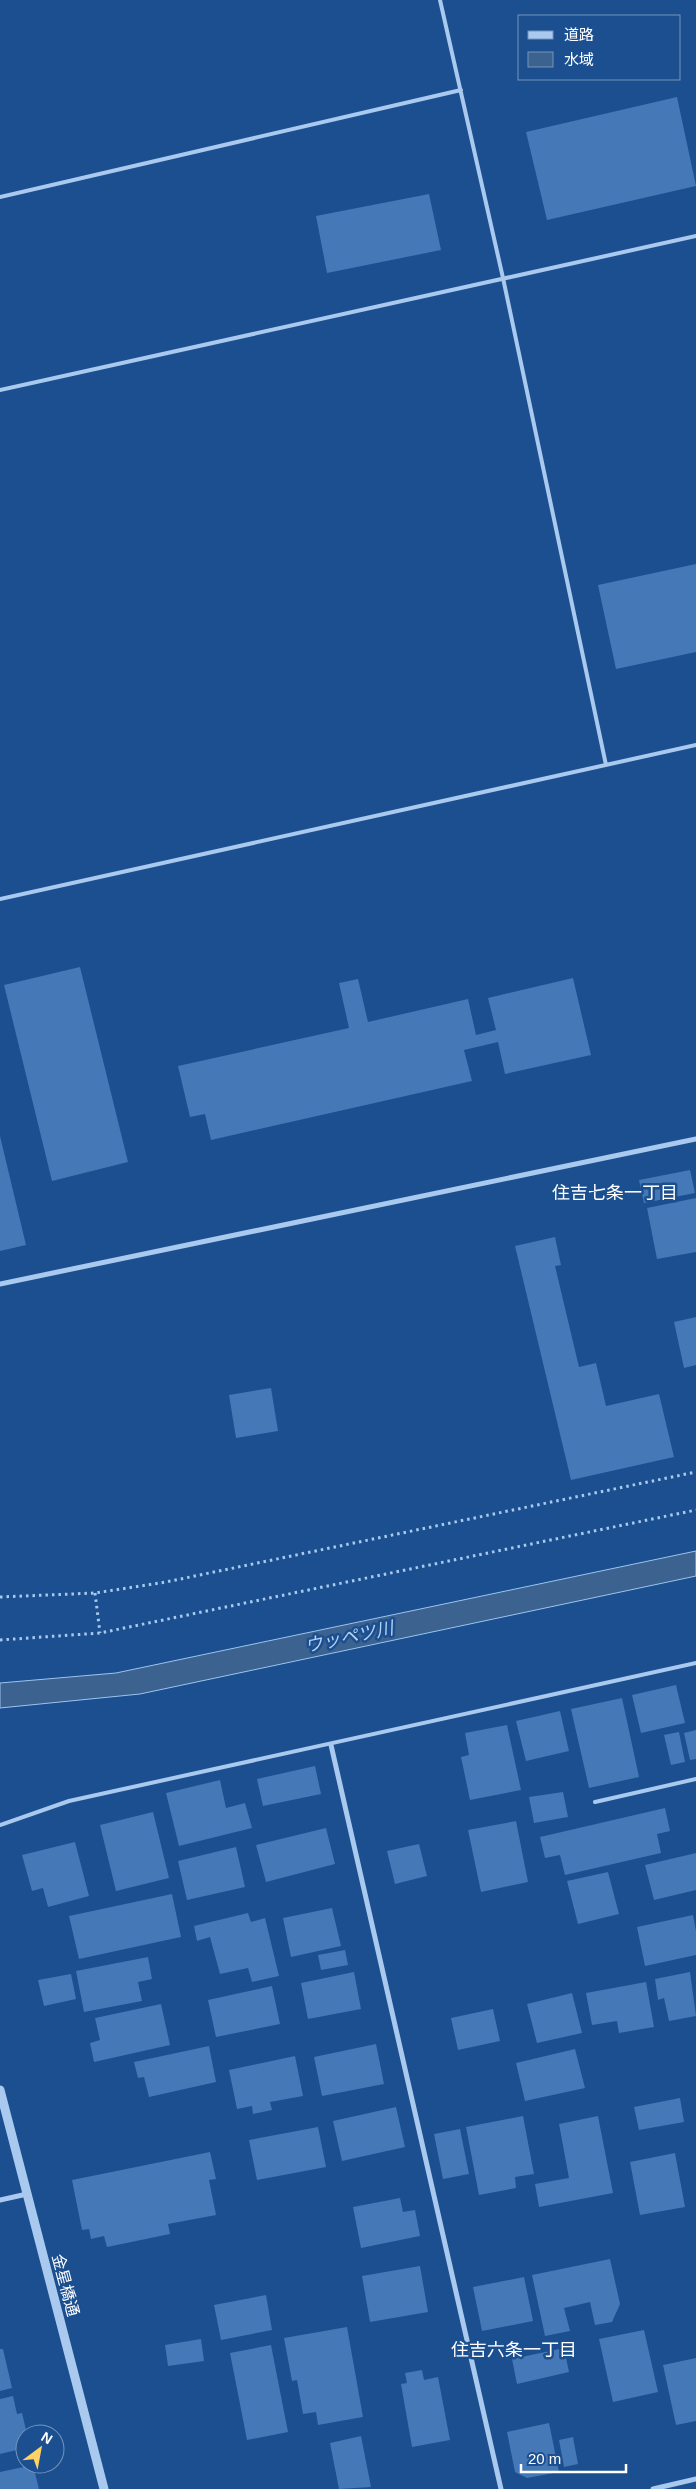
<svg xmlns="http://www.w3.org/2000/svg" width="696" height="2489" font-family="Arial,'Noto Sans JP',sans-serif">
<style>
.water{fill:#3c6290;stroke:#9cc4f0}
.building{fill:#4478b7}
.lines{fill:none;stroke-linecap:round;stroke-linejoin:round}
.path{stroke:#a9c9ee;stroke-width:3;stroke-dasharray:2.5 4;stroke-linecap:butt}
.service{stroke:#a9c9ee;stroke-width:4}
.minor{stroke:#a9c9ee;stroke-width:5}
.tertiary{stroke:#a9c9ee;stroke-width:9}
.labels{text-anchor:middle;stroke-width:5;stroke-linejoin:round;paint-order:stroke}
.street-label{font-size:16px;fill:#fff;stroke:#1b4f8f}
.neighbourhood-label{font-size:18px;fill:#fff;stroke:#1b4f8f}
.water-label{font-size:18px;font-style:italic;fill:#b5d3f5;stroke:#1b4f8f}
</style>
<rect width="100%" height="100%" fill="#1b4f8f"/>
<path class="water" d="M696 1551V1576L140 1694 0 1708V1683L116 1673Z"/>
<path class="building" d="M677 97 696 186 547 220 526 132Z
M429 194 441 250 327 273 316 216Z
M696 564V652L616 669 598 585Z
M80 967 128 1162 52 1181 4 985Z
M573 978 591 1055 505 1074 498 1042 464 1050 472 1081 211 1140 205 1114 190 1117 178 1066 349 1028 339 983 358 979 368 1022 468 999 476 1035 496 1030 488 998Z
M0 1136 26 1245 0 1251Z
M690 1170 695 1193 644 1203 639 1180Z
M696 1198V1252L657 1259 647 1208Z
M555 1237 561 1265 555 1266 579 1367 596 1363 606 1406 659 1394 674 1457 571 1480 515 1246Z
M696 1317V1365L684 1368 674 1322Z
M271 1388 278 1431 236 1438 229 1395Z
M676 1685 685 1723 641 1733 632 1695Z
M622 1698 639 1777 589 1788 571 1709Z
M560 1711 569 1751 526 1761 516 1721Z
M507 1725 521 1790 470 1800 461 1757 469 1755 465 1733Z
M696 1730V1759L690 1760 684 1733Z
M679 1732 685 1762 671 1765 664 1735Z
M315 1766 321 1794 263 1806 257 1779Z
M220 1780 226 1808 245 1803 252 1828 179 1846 166 1793Z
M563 1792 568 1817 534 1823 529 1797Z
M665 1808 670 1831 657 1834 661 1853 565 1875 560 1855 545 1858 540 1837Z
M153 1812 169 1878 116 1891 100 1825Z
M516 1821 528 1882 481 1892 468 1830Z
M326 1828 335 1864 266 1882 256 1845Z
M75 1842 89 1896 48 1907 43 1888 32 1891 22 1855Z
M419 1844 427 1876 395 1884 387 1851Z
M236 1847 245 1887 187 1900 178 1861Z
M696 1853V1890L654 1900 645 1865Z
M608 1872 619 1914 578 1924 567 1881Z
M172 1894 181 1937 79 1959 69 1916Z
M332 1908 341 1946 291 1957 283 1918Z
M248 1913 251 1922 265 1918 279 1976 252 1982 248 1968 220 1974 210 1937 197 1941 194 1926Z
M693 1915 696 1931V1955L645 1966 637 1927Z
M345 1950 348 1965 321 1970 318 1955Z
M148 1957 152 1979 138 1982 142 2001 84 2012 76 1971Z
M354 1972 361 2009 308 2019 301 1983Z
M690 1972 696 2016 669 2021 664 1998 658 2000 655 1979Z
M71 1974 76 1999 44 2006 38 1980Z
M646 1982 654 2027 619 2033 617 2021 592 2025 586 1993Z
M272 1986 280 2024 216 2037 208 2000Z
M572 1993 582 2033 537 2043 527 2004Z
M161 2004 170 2045 94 2062 90 2043 100 2040 95 2018Z
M493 2009 500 2041 458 2050 451 2018Z
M376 2044 384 2084 322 2096 314 2057Z
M209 2046 216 2082 149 2097 144 2077 138 2078 134 2062Z
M575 2049 585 2088 525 2101 516 2063Z
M295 2056 303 2096 270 2102 272 2110 253 2114 252 2106 237 2109 229 2070Z
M680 2098 684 2122 639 2130 634 2107Z
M396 2107 405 2147 342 2161 333 2121Z
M523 2116 534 2174 515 2177 516 2188 479 2195 466 2127Z
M598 2116 613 2193 539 2207 535 2184 569 2178 559 2124Z
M318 2127 326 2167 257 2180 249 2140Z
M460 2129 469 2174 443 2179 434 2134Z
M210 2152 216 2179 209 2180 216 2215 168 2224 170 2234 107 2247 104 2236 91 2239 89 2229 82 2230 72 2180Z
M675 2153 685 2207 640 2215 630 2162Z
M400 2198 403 2212 415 2210 420 2236 361 2248 353 2207Z
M610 2259 620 2304 612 2322 595 2325 590 2302 564 2308 570 2331 545 2336 532 2275Z
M420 2266 428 2312 370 2322 362 2276Z
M524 2277 533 2321 482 2331 473 2287Z
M266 2295 272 2330 221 2340 214 2305Z
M347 2327 363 2417 318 2425 316 2412 303 2414 297 2380 292 2381 284 2338Z
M644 2330 658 2392 613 2402 599 2339Z
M201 2339 204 2361 168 2366 165 2345Z
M271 2345 288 2432 247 2440 230 2353Z
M564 2348 569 2372 517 2384 512 2359Z
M0 2349H3L12 2388 0 2391Z
M696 2358V2421L676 2425 663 2365Z
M422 2370 424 2380 438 2377 450 2440 412 2447 401 2384 407 2383 405 2373Z
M13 2396 17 2414 22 2413 27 2434H25V2448L0 2454V2399Z
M549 2423 559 2472 527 2478 515 2472 507 2432Z
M361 2436 371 2487 339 2489 330 2443Z
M573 2437 578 2464 564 2467 559 2440Z
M33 2465 39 2489H0V2472Z"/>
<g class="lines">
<path class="path" d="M95 1593 100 1633
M0 1597 95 1593 166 1582 696 1472
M0 1640 100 1633 696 1510"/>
<path class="service" d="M440 0 503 278 606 765
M0 197 461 90
M0 390 696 236
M0 899 696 745
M595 1802 696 1779
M0 1825 69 1801 696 1663"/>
<path class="minor" d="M0 1284 696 1139
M331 1745 501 2489
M0 2200 27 2194
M653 2489 696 2479"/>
<path class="tertiary" d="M0 2090 104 2489"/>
</g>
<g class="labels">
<g class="street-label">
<text transform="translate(66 2285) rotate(75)" y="6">金星橋通</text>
</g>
<g class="neighbourhood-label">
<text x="615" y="1199">住吉七条一丁目</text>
<text x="514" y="2356">住吉六条一丁目</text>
</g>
<g class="water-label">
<text transform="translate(349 1637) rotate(-12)" y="6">ウッペツ川</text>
</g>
</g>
<rect x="518" y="15" width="162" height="65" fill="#1b4f8f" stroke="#7695bc"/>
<rect x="528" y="31" width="25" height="8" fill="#a9c9ee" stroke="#7695bc"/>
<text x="564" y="40" font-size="15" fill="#ffffff">道路</text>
<rect x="528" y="52" width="25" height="15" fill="#3c6290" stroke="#7695bc"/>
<text x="564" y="65" font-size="15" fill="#ffffff">水域</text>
<g transform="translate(40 2449) rotate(32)"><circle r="24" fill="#1b4f8f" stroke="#7695bc"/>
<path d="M0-4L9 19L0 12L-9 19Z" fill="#ffd166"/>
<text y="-8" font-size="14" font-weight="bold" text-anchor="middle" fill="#ffffff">N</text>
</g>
<path d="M521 2464v8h105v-8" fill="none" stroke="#ffffff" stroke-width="2.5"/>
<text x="528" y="2464" font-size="15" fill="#ffffff" stroke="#1b4f8f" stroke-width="4" paint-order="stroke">20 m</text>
</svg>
